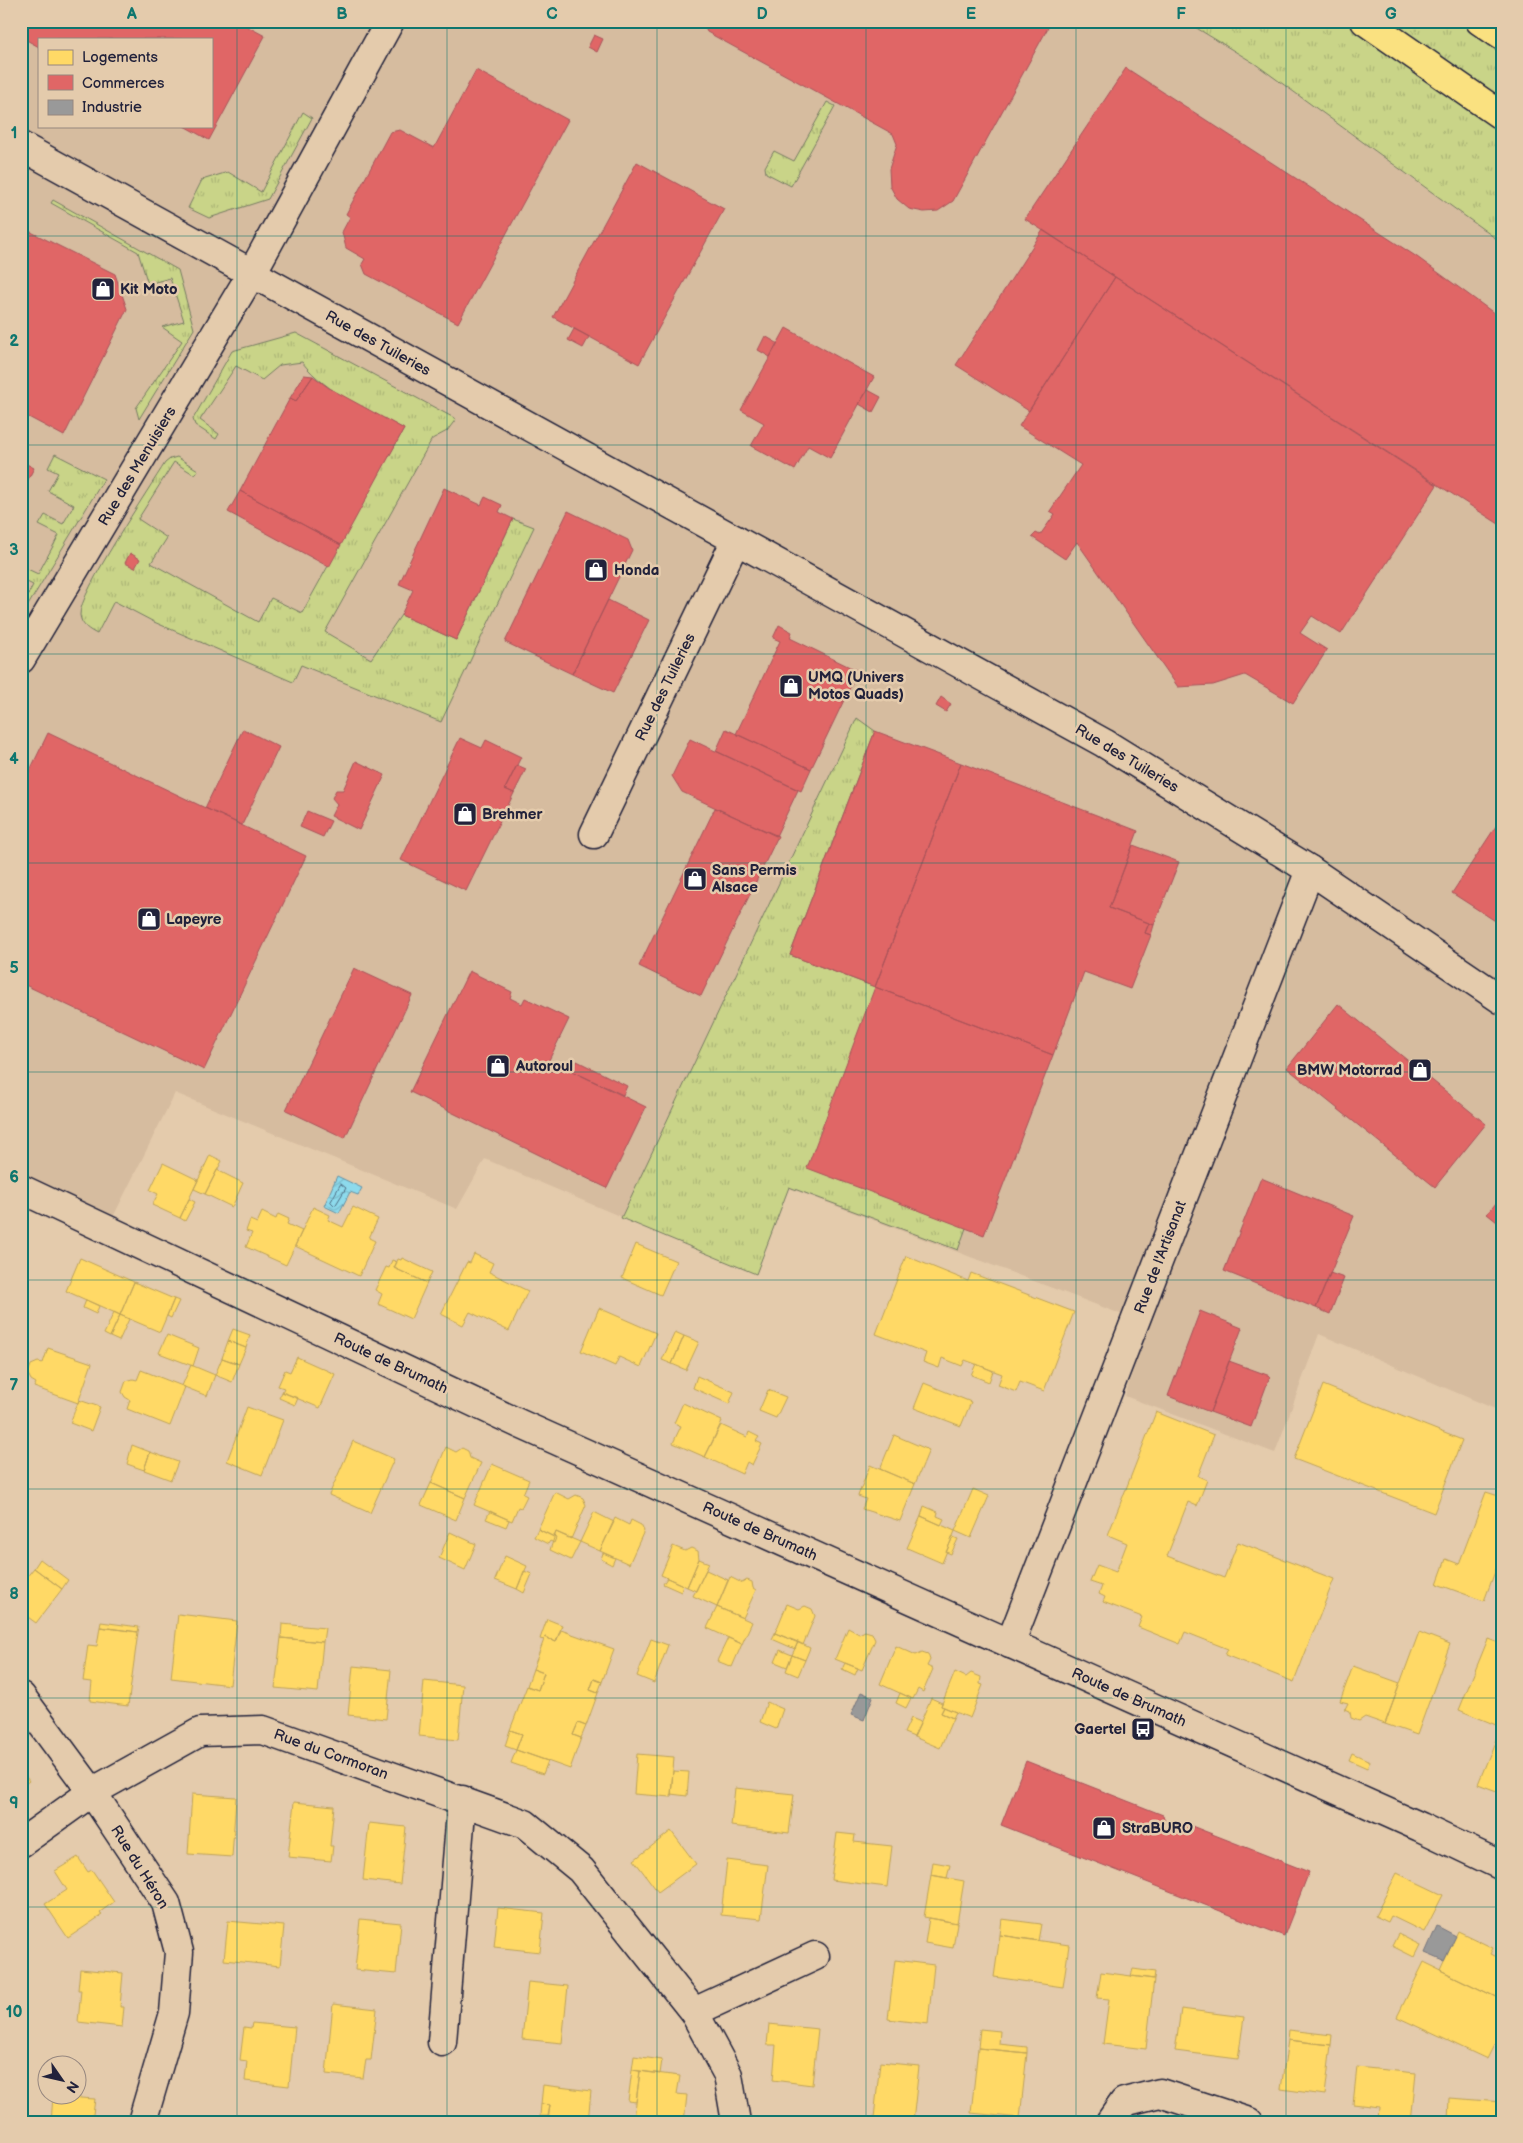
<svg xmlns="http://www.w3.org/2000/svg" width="1523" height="2143" font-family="'Balsamiq Sans',sans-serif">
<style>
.built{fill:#d6bc9f;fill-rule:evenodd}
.grass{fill:url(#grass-tufts);stroke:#767b62}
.water{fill:url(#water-waves);stroke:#6290a5}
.homes{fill:#ffd966;stroke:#bda259}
.shops{fill:#e06666;stroke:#a75259}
.industry{fill:#999;stroke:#75757d}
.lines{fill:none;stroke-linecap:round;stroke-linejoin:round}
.shore{stroke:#4d6c82;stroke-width:1}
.minor-casing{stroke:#22223b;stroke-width:31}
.tertiary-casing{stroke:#22223b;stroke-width:31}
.secondary-casing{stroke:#22223b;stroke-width:31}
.trunk-casing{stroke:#22223b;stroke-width:31}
.minor{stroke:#e4cbac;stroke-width:28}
.tertiary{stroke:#e4cbac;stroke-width:28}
.secondary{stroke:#e4cbac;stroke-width:28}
.trunk{stroke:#fae180;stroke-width:28}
.grid{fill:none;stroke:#0f766e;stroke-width:1;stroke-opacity:0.55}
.labels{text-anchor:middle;stroke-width:5;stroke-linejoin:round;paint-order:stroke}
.poi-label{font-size:15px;font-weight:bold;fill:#22223b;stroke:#e4cbac;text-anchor:start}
.street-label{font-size:15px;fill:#22223b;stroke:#e4cbac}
.neatline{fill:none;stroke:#0f766e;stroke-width:2}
.grid-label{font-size:16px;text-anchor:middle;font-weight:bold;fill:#0f766e}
</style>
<defs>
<pattern id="grass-tufts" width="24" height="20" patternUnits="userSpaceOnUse" patternTransform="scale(1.25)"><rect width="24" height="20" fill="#c9d488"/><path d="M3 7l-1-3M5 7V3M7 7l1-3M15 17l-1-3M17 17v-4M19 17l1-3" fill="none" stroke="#acb676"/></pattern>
<pattern id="water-waves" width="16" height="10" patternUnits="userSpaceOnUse" patternTransform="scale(1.25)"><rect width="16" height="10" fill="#8ddaec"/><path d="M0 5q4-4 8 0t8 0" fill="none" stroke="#79bbcb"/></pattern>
</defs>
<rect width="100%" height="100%" fill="#e4cbac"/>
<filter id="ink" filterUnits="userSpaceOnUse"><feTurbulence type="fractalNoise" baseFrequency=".02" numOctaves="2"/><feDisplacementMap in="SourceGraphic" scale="10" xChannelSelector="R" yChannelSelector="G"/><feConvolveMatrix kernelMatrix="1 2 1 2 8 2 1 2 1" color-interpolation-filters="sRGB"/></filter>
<g filter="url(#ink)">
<path class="built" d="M21 21H1185L1254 63 1502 243V1412L1319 1334 1275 1453 1125 1396 1147 1324 789 1188 756 1274 485 1159 457 1209 175 1093 113 1217 21 1183ZM39 39H211V126H39Z"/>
<path class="grass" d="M1185 21H1502V243L1254 63Z
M827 102 835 106 791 186 766 173 765 167 774 151 794 161Z
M303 112 312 118 268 199 209 218 188 208 202 180 228 172 261 192Z
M53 200 178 270 194 329 139 419 136 408 182 341 162 327 184 321 170 278 148 284 138 252 51 203Z
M296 333 456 419 447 431 432 439 325 632 371 659 401 615 456 640 513 519 534 527 441 722 301 665 293 682 154 622 114 601 97 634C89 630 81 625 80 615 78 595 150 487 165 463L170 459 177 457 198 470 195 475 174 462 138 519 167 538 151 563 258 622 271 598 302 613 404 429C369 410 327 394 302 362L280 365 262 380 236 366 200 420 219 434 216 439 195 425 193 419 232 351Z
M55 454 104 479 21 617V608L33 585 21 579V566L38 574 59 535 39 525 45 515 63 524 74 505 48 491 58 473 48 468Z
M857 718 875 731 790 955 875 987 966 1228 958 1250 789 1187 756 1274 621 1218Z"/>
<path class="water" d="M337 1176 362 1188 358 1195 350 1192 339 1213 324 1206Z"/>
<path class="homes" d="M210 1155 222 1161 205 1194 194 1189Z
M163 1163 198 1180 180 1218 152 1205 158 1194 150 1190Z
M217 1170 243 1183 232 1207 205 1194Z
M189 1199 195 1202 185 1221 180 1218Z
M313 1207 330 1215 328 1220 343 1227 353 1207 378 1219 369 1238 375 1241 359 1276 295 1246Z
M262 1212 276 1219 278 1214 289 1219 287 1224 302 1231 286 1265 246 1247 252 1233 246 1231 250 1220 257 1223Z
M636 1244 676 1261 661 1295 622 1278Z
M474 1254 493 1263 489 1272 528 1291 509 1331 470 1312 463 1325 441 1314 467 1262 470 1263Z
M906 1256 968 1281 971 1273 1074 1312 1044 1391 1020 1382 1016 1392 998 1385 1002 1374 965 1360 962 1366 942 1358 939 1368 923 1362 926 1353 876 1334Z
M80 1258 134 1282 120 1315 66 1291Z
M402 1258 432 1272 427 1283 394 1268 398 1259 401 1260Z
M392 1260 397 1262 394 1268 427 1283 411 1319 378 1304 382 1294 375 1290 386 1267 389 1268Z
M134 1282 174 1299 160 1332 120 1315Z
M174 1299 179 1301 171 1318 167 1316Z
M86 1300 99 1306 96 1314 83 1308Z
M599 1308 656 1333 641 1367 619 1357 615 1366 581 1351Z
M114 1312 120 1315 110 1337 104 1334Z
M120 1315 129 1319 119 1341 110 1337Z
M233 1329 250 1335 246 1348 228 1341Z
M675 1332 684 1336 672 1364 662 1360Z
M167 1335 199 1348 193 1366 159 1353Z
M684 1336 699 1342 686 1370 672 1364Z
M228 1341 246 1348 239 1364 222 1358Z
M48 1348 92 1363 78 1403 34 1387 36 1383 31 1380 28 1374 31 1365 38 1362 43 1363Z
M297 1357 335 1374 320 1408 282 1392 284 1388 278 1386 285 1370 290 1372Z
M222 1358 239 1364 232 1382 215 1375Z
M976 1364 993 1371 989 1382 971 1375Z
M191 1365 215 1375 207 1396 182 1386Z
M141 1370 185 1387 170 1426 127 1409 130 1400 125 1397 122 1392 126 1381 133 1379 137 1380Z
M697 1376 734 1392 729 1404 693 1388Z
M924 1383 971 1402 961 1426 914 1408Z
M1323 1385 1462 1440 1434 1513 1294 1459Z
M768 1390 786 1397 776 1418 759 1411Z
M282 1392 298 1398 295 1405 279 1398Z
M79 1400 100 1407 91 1431 70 1423Z
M683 1403 722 1421 705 1457 673 1443 681 1426 674 1423Z
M247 1407 283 1420 262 1475 227 1461Z
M1156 1412 1214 1435 1198 1476 1207 1480 1197 1506 1188 1502 1167 1556 1224 1578 1238 1542 1334 1579 1294 1682 1225 1655 1228 1649 1185 1632 1180 1644 1138 1627 1142 1617 1103 1602 1105 1597 1099 1594 1102 1586 1090 1582 1097 1565 1116 1572 1127 1543 1108 1535Z
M721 1425 747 1437 749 1432 759 1437 756 1441 762 1444 752 1465 747 1462 742 1474 705 1457Z
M894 1435 929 1450 915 1484 880 1469Z
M353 1441 394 1459 370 1513 329 1495Z
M132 1445 150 1452 144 1470 127 1464Z
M446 1447 456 1452 462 1448 468 1451 470 1458 481 1463 465 1498 431 1483Z
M150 1452 178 1462 171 1480 144 1470Z
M492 1464 529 1480 523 1494 527 1496 521 1508 518 1507 512 1521 474 1505Z
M870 1465 915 1484 900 1521 862 1509 866 1499 858 1496Z
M431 1483 465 1498 456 1520 421 1505Z
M973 1489 989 1496 971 1538 955 1531Z
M555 1492 569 1499 576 1495 583 1498 586 1505 571 1539 556 1532 554 1537 538 1529Z
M1486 1492 1502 1497V1553L1484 1601 1437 1584 1446 1559 1459 1564Z
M924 1506 938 1512 937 1516 944 1519 941 1525 921 1516Z
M490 1511 509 1520 506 1527 486 1519Z
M594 1512 614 1522 600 1551 580 1542Z
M921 1516 955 1531 942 1563 907 1548Z
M615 1518 629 1525 631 1520 641 1525 644 1531 629 1564 600 1551Z
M538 1529 556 1538 554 1543 550 1541 548 1544 534 1537Z
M450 1532 476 1544 465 1570 439 1558Z
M556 1532 580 1542 571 1560 550 1550Z
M953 1537 958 1539 951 1554 946 1552Z
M673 1546 685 1551 691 1548 698 1551 699 1559 687 1587 661 1575Z
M603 1553 615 1558 612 1565 601 1559Z
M505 1556 527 1566 517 1589 495 1580Z
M40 1559 68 1580 62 1589 34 1568Z
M699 1559 709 1563 696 1591 687 1587Z
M34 1568 62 1589 36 1623 21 1612V1584Z
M706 1570 728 1580 717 1607 693 1596Z
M524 1571 532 1574 524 1593 517 1589Z
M730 1577 742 1583 747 1580 752 1582 753 1588 756 1590 743 1618 717 1607Z
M667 1578 683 1585 681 1592 663 1584Z
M787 1604 799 1609 805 1606 812 1609 815 1616 803 1645 775 1633Z
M717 1607 752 1622 742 1644 707 1628Z
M178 1614 237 1621 230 1685 171 1678Z
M547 1619 562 1625 556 1642 545 1637 544 1640 540 1639Z
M101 1622 139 1627 138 1632 100 1627Z
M282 1624 325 1628 323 1642 281 1638Z
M100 1627 138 1632 128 1706 90 1701 92 1682 83 1681 88 1645 97 1646Z
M848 1628 859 1634 865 1631 872 1633 875 1640 862 1670 835 1659Z
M561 1630 614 1649 602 1682 594 1679 590 1690 598 1693 586 1726 578 1723 573 1735 581 1738 570 1769 516 1750 522 1734 510 1730 527 1686 538 1690 544 1673 533 1669 545 1637 556 1642Z
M1419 1632 1450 1644 1417 1735 1385 1724Z
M775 1633 798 1642 795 1649 772 1639Z
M281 1638 323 1642 318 1692 275 1688Z
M728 1638 742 1644 732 1667 717 1661Z
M651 1639 668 1645 654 1683 637 1676Z
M1488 1639 1502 1644V1793L1478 1784 1501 1727 1459 1710Z
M798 1642 810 1648 805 1660 792 1655Z
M896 1646 916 1655 922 1652 928 1654 930 1660 927 1666 933 1669 923 1692 918 1689 913 1699 880 1684Z
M780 1650 792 1655 787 1667 775 1662Z
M792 1655 805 1660 798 1676 786 1671Z
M845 1663 858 1668 855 1675 842 1669Z
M353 1666 391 1670 386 1719 348 1715Z
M1353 1666 1400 1683 1385 1724 1365 1717 1359 1721 1351 1718 1350 1711 1345 1709 1348 1703 1340 1701Z
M533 1669 544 1673 538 1690 527 1686Z
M955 1672 966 1677 971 1673 981 1677 980 1684 983 1685 970 1718 941 1706Z
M594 1679 602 1682 598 1693 590 1690Z
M424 1681 463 1685 458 1740 419 1736Z
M900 1693 911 1698 906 1708 896 1703Z
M931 1698 942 1703 941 1706 944 1707 941 1713 953 1718 940 1748 914 1737Z
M767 1702 783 1709 776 1729 760 1722Z
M944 1707 956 1712 953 1718 941 1713Z
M911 1718 921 1722 914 1737 904 1733Z
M578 1723 586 1726 581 1738 573 1735Z
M510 1730 522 1734 516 1750 505 1746Z
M516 1750 548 1761 543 1774 511 1763Z
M1352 1753 1370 1761 1367 1768 1349 1760Z
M637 1754 674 1757 671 1797 634 1794Z
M21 1770 29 1781 21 1787Z
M673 1771 689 1772 687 1796 671 1794Z
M735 1788 794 1794 789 1833 731 1826Z
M192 1794 236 1797 232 1857 188 1854Z
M294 1802 334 1806 330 1846H333L331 1861 288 1857Z
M369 1823 406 1827 400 1884 363 1880Z
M671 1831 696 1864 658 1892 634 1860Z
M837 1833 855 1835 854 1842 892 1846 887 1887 831 1880Z
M78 1857 88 1872 92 1870 114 1902 100 1912 102 1915 68 1938 45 1904 67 1890 55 1871Z
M727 1860 768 1865 761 1919 721 1915Z
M933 1862 950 1865 947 1878 931 1875Z
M1397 1873 1443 1895 1424 1932 1391 1916 1388 1922 1375 1916Z
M931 1875 964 1881 957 1923 924 1917Z
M498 1908 544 1913 540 1952 494 1947Z
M929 1918 957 1923 953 1948 925 1943Z
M360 1919 401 1923 396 1974 355 1970Z
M1002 1919 1041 1924 1038 1941 1000 1935Z
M228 1921 284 1926 280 1966 224 1960Z
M1458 1931 1493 1948 1490 1954 1502 1960V2000L1440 1970Z
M1398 1934 1420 1945 1414 1957 1392 1946Z
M1000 1935 1069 1945 1063 1987 994 1977Z
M895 1960 934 1965 928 2024 888 2019Z
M1424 1962 1502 2000V2029L1487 2059 1397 2017Z
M80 1969 123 1973 120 2007H124L122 2027 78 2022 81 1990H78Z
M1133 1969 1155 1972 1154 1979 1131 1976Z
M1101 1972 1154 1979 1146 2049 1103 2044 1109 1999 1097 1998Z
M528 1982 568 1986 562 2043 522 2039Z
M333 2004 377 2009 371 2060H366L363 2078 326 2074Z
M1181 2009 1244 2017 1238 2059 1175 2051Z
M252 2023 295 2027 289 2086 245 2081 247 2061 240 2060 244 2027 251 2028Z
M769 2024 818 2029 812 2085 773 2080 776 2045H767Z
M980 2029 1000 2031 999 2044 1027 2047V2053L978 2048Z
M1289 2030 1332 2035 1331 2045 1288 2040Z
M1288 2040 1331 2045 1325 2095 1281 2089Z
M978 2048 1027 2053 1020 2118 971 2113Z
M634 2056 662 2060 660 2074 632 2070Z
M880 2062 919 2066 913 2122 874 2118Z
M1357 2067 1416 2073 1411 2122 1378 2121 1379 2107 1353 2104Z
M632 2070 640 2071 636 2102 628 2101Z
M640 2071 680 2076 677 2094 687 2095 684 2122 634 2119Z
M543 2085 591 2091 588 2122H548L550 2105 541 2104Z
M53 2096 95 2099 92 2122H51Z
M1449 2098 1502 2102V2122H1448Z
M541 2104 550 2105 548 2116H540Z"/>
<path class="shops" d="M21 21H237L265 36 209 140 184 126H211V39H39V47L21 37Z
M1044 21 1050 24 953 201 938 211 924 212 909 209 897 199 890 186 889 169 897 144 893 134 707 32 702 22Z
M594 35 603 39 597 52 588 47Z
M1126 68 1417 257 1502 319V526L1025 219Z
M476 70 568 120 458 323 366 274 362 264 365 259 346 248 342 232 350 217 346 214 390 132 400 130 434 148Z
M637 162 724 209 639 364 553 317Z
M1043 230 1115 277 1029 411 956 365Z
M29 231 115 274 127 309 64 436 21 413V248Z
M1115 277 1437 485 1341 634 1312 616 1300 633 1327 650 1293 703 1245 675 1213 685 1178 687 1077 542 1065 559 1032 537 1036 533 1040 535 1055 514 1050 511 1081 465 1019 426Z
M786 328 874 377 830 458 808 446 795 470 751 446 764 423 741 410Z
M574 329 589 337 583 348 568 340Z
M765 336 777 343 770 357 758 350Z
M304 375 313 376 296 401 290 398Z
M313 376 329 388 404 429 341 545 240 491 290 398 296 401Z
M868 390 881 397 873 412 859 404Z
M21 461 34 468 21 493Z
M444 488 481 505 485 497 502 505 499 512 513 519 456 640 401 615 413 590 399 584Z
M240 491 341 545 329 567 228 512Z
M568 511 628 540 632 550 572 674 505 642Z
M130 553 140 559 135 568 125 563Z
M608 600 649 620 613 693 572 674Z
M779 625 792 632 790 638 858 671 811 769 736 734 780 641 773 638Z
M941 697 951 704 946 712 936 706Z
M243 729 279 747 242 825 205 808Z
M726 729 811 769 801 791 716 751Z
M875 731 961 763 875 987 790 955Z
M48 733 306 856 204 1070 21 983V789Z
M460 738 482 748 486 740 521 757 505 789 514 793 466 891 401 860Z
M690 739 798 790 776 836 682 792 672 776Z
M356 761 385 775 359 830 331 816 337 804 332 798 336 790H343Z
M961 763 1138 831 1109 908 1149 923 1145 933 1151 935 1130 989 1084 972 1053 1055 875 987Z
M517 765 526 769 514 793 505 789Z
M715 808 778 836 701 996 639 966Z
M307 811 331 821 323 837 300 827Z
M1502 817V931L1498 928 1500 924 1452 893Z
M1133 845 1179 862 1154 925 1109 908Z
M1149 923 1154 925 1151 935 1145 933Z
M354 968 412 995 345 1138 286 1110Z
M469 971 512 992 510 998 522 1004 525 998 569 1019 549 1060 646 1107 607 1188 410 1092Z
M875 987 1053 1055 984 1235 807 1168Z
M1338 1004 1486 1124 1435 1187 1287 1068Z
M577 1061 627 1086 623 1095 572 1071Z
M1261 1178 1354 1216 1316 1308 1224 1271Z
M1502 1196V1226L1487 1214Z
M1330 1273 1344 1278 1330 1314 1316 1308Z
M1200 1311 1242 1328 1210 1412 1168 1396Z
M1229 1361 1270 1376 1251 1427 1210 1412Z
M1026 1761 1163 1815 1167 1828 1184 1823 1309 1872 1284 1936 1001 1825Z"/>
<path class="industry" d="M861 1692 873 1697 864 1720 851 1715Z
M1437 1926 1456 1936 1444 1961 1425 1953Z"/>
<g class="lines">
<path class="shore" d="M341 1184 346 1188 335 1206 331 1202Z"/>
<g class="minor-casing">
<path id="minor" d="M21 659 252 273 390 21
M594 834 736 540
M1010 1644 1310 870
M21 1696 92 1792 166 1903 179 1952 174 2013 142 2122
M21 1843 92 1792 200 1732 263 1730 525 1824 581 1870 694 2012 728 2075 736 2122
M694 2012 815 1956
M442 2042 462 1800
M1110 2122 1124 2102 1160 2093 1249 2122"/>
</g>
<g class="tertiary-casing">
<path id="tertiary" d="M21 146 1104 743 1310 870 1502 1000"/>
</g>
<g class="secondary-casing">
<path id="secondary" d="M21 1189 520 1424 1420 1827 1502 1866"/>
</g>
<g class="trunk-casing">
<path id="trunk" d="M1365 21 1502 116
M1480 21 1502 36"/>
</g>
<use href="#minor" class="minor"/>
<use href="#tertiary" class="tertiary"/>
<use href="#secondary" class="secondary"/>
<use href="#trunk" class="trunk"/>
</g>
</g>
<path class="grid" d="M237 21V2122M447 21V2122M657 21V2122M866 21V2122M1076 21V2122M1286 21V2122M21 236H1502M21 445H1502M21 654H1502M21 863H1502M21 1072H1502M21 1280H1502M21 1489H1502M21 1698H1502M21 1907H1502"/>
<defs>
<g id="shop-square" transform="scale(1.25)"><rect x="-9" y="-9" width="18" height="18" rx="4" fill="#22223b" stroke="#e4cbac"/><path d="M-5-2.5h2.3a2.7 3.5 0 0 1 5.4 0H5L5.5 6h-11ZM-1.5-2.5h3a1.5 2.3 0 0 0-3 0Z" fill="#fff"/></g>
<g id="bus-square" transform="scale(1.25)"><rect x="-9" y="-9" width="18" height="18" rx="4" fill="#22223b" stroke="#e4cbac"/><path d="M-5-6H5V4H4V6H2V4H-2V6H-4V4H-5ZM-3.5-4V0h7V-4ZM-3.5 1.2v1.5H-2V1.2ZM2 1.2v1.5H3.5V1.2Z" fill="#fff"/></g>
</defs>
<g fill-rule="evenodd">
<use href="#shop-square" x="103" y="289"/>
<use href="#shop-square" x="596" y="570"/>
<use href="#shop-square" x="791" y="686"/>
<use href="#shop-square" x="465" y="814"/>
<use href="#shop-square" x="695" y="879"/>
<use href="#shop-square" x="149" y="919"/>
<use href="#shop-square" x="498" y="1066"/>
<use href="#shop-square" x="1420" y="1070"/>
<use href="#bus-square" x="1143" y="1729"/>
<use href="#shop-square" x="1104" y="1828"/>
</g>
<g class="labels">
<g class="poi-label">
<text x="120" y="294">Kit Moto</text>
<text x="614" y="575">Honda</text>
<text x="808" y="682">UMQ (Univers<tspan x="808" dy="17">Motos Quads)</tspan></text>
<text x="482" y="819">Brehmer</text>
<text x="712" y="875">Sans Permis<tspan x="712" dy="17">Alsace</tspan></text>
<text x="166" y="924">Lapeyre</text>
<text x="516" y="1071">Autoroul</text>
<text x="1402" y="1075" text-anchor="end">BMW Motorrad</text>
<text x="1126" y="1734" text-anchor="end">Gaertel</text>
<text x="1122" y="1833">StraBURO</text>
</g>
<g class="street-label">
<text transform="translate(378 343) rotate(29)" y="5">Rue des Tuileries</text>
<text transform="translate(137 466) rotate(-59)" y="5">Rue des Menuisiers</text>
<text transform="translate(665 687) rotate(-64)" y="5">Rue des Tuileries</text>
<text transform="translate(1127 758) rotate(31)" y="5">Rue des Tuileries</text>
<text transform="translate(1160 1257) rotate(-69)" y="5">Rue de l'Artisanat</text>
<text transform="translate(391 1363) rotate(25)" y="5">Route de Brumath</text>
<text transform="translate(760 1531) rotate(24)" y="5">Route de Brumath</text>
<text transform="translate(1129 1697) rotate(24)" y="5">Route de Brumath</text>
<text transform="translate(331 1754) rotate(20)" y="5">Rue du Cormoran</text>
<text transform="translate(140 1867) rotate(58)" y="5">Rue du Héron</text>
</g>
</g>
<rect width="1523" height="2143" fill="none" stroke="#e4cbac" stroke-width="55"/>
<rect x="38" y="38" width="175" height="90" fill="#e4cbac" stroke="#96877f"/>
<rect x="48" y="50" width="25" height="15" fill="#ffd966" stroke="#96877f"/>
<text x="82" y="62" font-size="15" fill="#22223b">Logements</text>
<rect x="48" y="75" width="25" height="15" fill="#e06666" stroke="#96877f"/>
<text x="82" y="88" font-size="15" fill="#22223b">Commerces</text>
<rect x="48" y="100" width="25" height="15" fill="#999999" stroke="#96877f"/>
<text x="82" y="112" font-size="15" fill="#22223b">Industrie</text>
<g transform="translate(62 2080) rotate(124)"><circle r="24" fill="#e4cbac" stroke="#96877f"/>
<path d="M0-4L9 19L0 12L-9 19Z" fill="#22223b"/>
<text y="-8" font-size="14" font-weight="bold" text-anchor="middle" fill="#22223b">N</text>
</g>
<rect x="28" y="28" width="1468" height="2088" class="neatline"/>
<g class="grid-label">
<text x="132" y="19">A</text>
<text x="342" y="19">B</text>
<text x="552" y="19">C</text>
<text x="762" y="19">D</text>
<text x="971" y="19">E</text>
<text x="1181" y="19">F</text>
<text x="1391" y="19">G</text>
<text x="14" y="138">1</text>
<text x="14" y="346">2</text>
<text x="14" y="555">3</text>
<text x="14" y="764">4</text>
<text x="14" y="973">5</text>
<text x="14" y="1182">6</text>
<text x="14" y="1390">7</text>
<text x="14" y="1599">8</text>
<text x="14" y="1808">9</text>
<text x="14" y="2017">10</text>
</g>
</svg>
